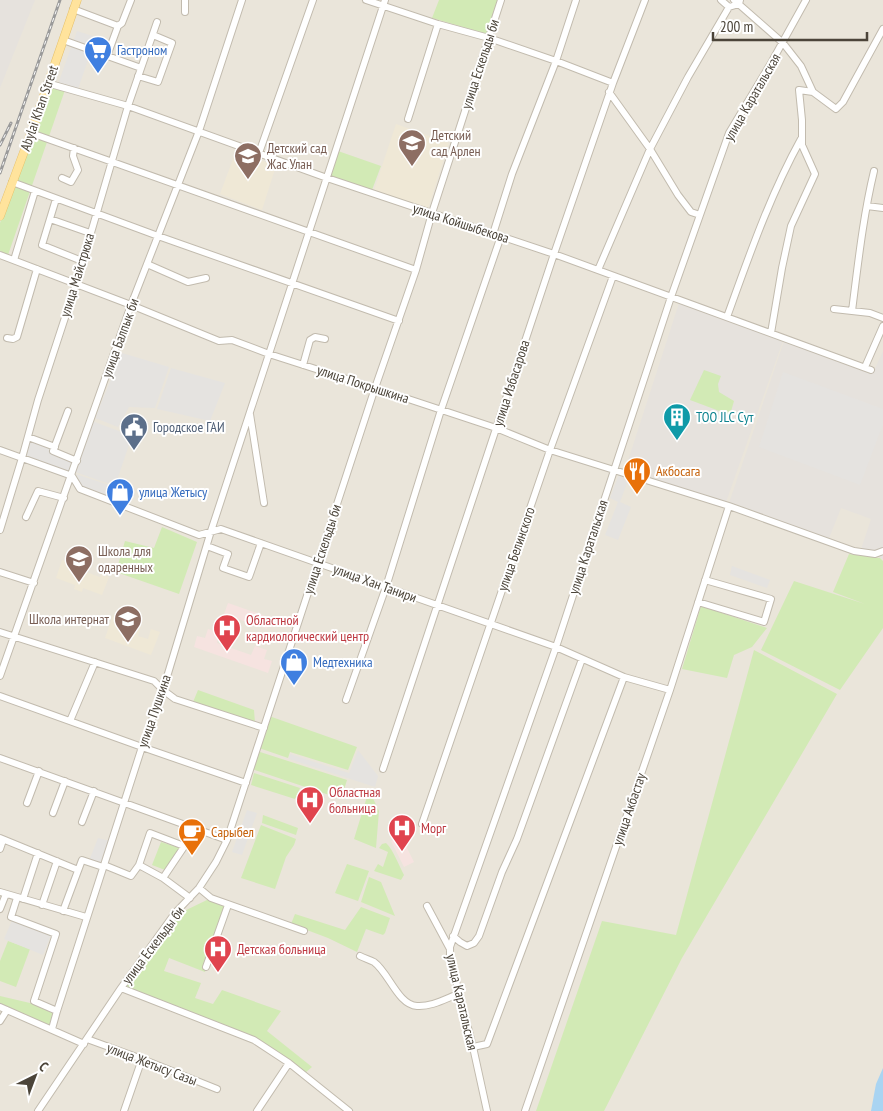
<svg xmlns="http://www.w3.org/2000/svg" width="883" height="1111" font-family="'PT Sans Narrow',sans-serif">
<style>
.residential{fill:#eae5da}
.industrial{fill:#e6e2dd}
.education{fill:#efe8d6}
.medical{fill:#f6e3e0}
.green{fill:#d2eab5}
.parking{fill:#e5e3e0}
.water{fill:#a9d4f2}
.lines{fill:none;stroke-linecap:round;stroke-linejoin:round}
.minor-casing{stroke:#c2bbae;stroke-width:8}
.major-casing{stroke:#e6c16a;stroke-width:9}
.minor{stroke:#fff;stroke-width:6}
.major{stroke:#ffe39c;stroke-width:8}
.rail-casing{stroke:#9a9a9a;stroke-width:3}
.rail{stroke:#fff;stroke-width:1;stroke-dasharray:4;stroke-linecap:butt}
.labels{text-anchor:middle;stroke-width:4;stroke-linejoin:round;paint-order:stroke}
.shop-label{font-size:14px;fill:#366cbe;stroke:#fff;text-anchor:start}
.street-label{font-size:14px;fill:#4b4439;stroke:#fff}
.education-label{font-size:14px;fill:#785e54;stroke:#fff;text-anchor:start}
.culture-label{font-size:14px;fill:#0d838f;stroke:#fff;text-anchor:start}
.service-label{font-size:14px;fill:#4e5e75;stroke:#fff;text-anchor:start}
.food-label{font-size:14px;fill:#c56008;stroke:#fff;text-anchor:start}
.health-label{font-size:14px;fill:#be3a42;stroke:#fff;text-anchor:start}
</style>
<rect width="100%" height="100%" fill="#f6f3ec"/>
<path class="residential" d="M0 0H883V1111H0Z"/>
<path class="industrial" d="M0 0H35L0 88Z
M680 300 784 338 725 505 624 473Z
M784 341 873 373 883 351V559L861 549 871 519 841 508 828 541 729 503Z"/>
<path class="education" d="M396 124 449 143 428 209 374 190Z
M236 151 276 166 262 210 220 194Z
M62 560 71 563 69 569 77 572 78 569 100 577 101 574 109 577 102 595 83 588 82 592 74 589 75 585 56 578Z
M113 615 121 618 118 628 130 633 134 624 141 626 138 636 148 639 151 629 160 632 151 655 105 638Z"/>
<path class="medical" d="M228 603 271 618 267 629 224 614Z
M208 629 220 633 217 643 251 655 255 646 267 650 264 659 272 661 268 673 194 647 197 636 205 638Z
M401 836 414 862 404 867 391 841Z"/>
<path class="green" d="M439 0H499L487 34 432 18Z
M48 86 65 90 8 255 0 251V223L32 136Z
M338 151 381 166 372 190 330 177Z
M704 370 721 376 718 384 719 392 734 401 730 415 690 400Z
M162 527 197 542 179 594 116 572 125 541 154 548Z
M849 554 880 558 883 561V628L840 690 761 650 794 581 865 604 833 592Z
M701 606 767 628 752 647 734 655 727 678 682 669Z
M754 650 837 694 682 958 604 1111H536L602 921 676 935Z
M198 690 254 710 255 723 193 702Z
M269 716 357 747 348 770 290 752 288 758 259 748Z
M257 751 347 780 341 799 252 769Z
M254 773 300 788 295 799 251 785Z
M369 790 379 811 376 848 354 839Z
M263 815 298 828 296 835 262 823Z
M261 825 296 839 294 845 286 857 275 889 241 878Z
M161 842 180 848 165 870 152 865Z
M386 843C393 849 399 866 404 875L401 880 374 871 378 864 383 867 388 852 379 848 382 844Z
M347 864 369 871 358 901 335 893Z
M369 877 381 882 395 916 361 902Z
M209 899 226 905 205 972 169 958 164 971 201 983 195 998 213 1004 222 990 281 1011 267 1031 312 1067 305 1073 252 1037 123 987 178 914Z
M361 907 390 918 385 933 383 935 366 929 357 952 328 938 291 924 295 914 345 930Z
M8 941 30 949 16 987 0 981V961Z
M0 996 30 1003 54 1012 50 1026 0 1005Z"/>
<path class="parking" d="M77 31 96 37 78 89 58 84Z
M122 353 169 367 155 408 129 407 118 427 95 418Z
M171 368 225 383 210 421 157 409Z
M783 372 883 409V424L860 485 759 447Z
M92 421 132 436 115 486 75 472Z
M27 439 50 447 49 451 75 462 71 474 24 457Z
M76 474 130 492 124 504 81 486Z
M619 474 629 478 620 502 631 507 618 540 605 535 618 502 610 498Z
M732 566 770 580 767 588 730 575Z
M358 750 378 776 375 787 289 759 290 754 349 773Z
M247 810 257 813 242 855 232 852Z
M98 838 110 841 101 865 89 861Z
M12 920 51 935 43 955 4 939Z"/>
<path class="water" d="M883 1068V1111H871L876 1084Z"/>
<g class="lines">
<g class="minor-casing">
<path id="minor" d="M185 0V12
M366 0 438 24 489 38 556 61 613 83
M721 0 729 7
M734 0 783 43 801 66 813 92
M73 9 118 26 107 56
M118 26 122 23 131 0
M63 40 141 68
M138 76 158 82 172 43 153 35
M47 83 128 106 327 178 554 254 871 370
M609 92 650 149 678 195 691 212 700 215
M408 119 438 24
M31 133 416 270
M259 153 313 0
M62 178 71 182 78 170 73 156 74 148
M12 182 158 236 399 321
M56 199 42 245 82 261
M867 206 883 208
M50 219 90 233
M493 234 512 174 556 61 576 0
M0 255 131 305 219 341 232 340 269 354 375 388 496 428 550 450 729 506 854 551 875 554 883 551
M14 260 35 191
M147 264 188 282 206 278
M598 270 650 149 688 77 729 7 739 4 740 0
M834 309 870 313 883 318
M852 311C858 264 863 217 874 171
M727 317C749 256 770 195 801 139
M771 333 782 268 791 226 815 174 802 145V120L799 90 813 92 836 109 843 102 883 29
M7 338 13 339 17 337 37 269
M303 365 310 340 315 337 325 339
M865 367 883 326
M68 411 53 451 77 461
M250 414 264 503
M28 437 55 447
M0 450 72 476 80 489 199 535 221 529 556 647 624 677 670 690
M26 517 38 491 64 498
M0 530 22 458 38 400 76 284 128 106 157 22
M207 546 228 554 223 568 249 577 261 543
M0 572 34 583
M698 602 764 622 771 599 705 580
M0 632 154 681 163 690 175 699 264 728
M0 676 131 305 199 131 242 0
M0 696 142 747 246 783
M346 700 386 587 441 410 501 236
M70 721 95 662
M0 758 227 840
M383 769 554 254 613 83 645 0
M27 803 39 771
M53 813 65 781
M82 822 94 791
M422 824 550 450 613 276
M0 838 78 870
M0 849 3 840
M104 865 131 876 139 865
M163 878 139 865 150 833 184 846
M199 888 211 898 304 931
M0 892 86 917
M17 898 11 917 56 934 34 1001 57 1011 142 747 163 690 211 531 385 0
M190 898 163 878 196 829
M23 899 38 853
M42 905 57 861
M427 906 450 949
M0 909 6 894
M63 911 82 860 103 867
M453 936 460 942 467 946 474 943 479 936 502 872 517 839 582 659
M360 956C364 958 370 960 374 962 389 973 398 1005 417 1006 431 1007 445 999 458 994
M206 967 228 905
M121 988 254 1040 289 1063 349 1111
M0 1007 84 1044
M0 1021 7 1010
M52 1029 57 1011
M87 1039 142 1059 217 1089
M473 1047 487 1044 624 677
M38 1111 121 988 175 913 199 888 216 862 227 840 375 388 416 270 432 213 501 0
M124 1111 142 1059
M257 1111 289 1063
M487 1111 473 1047 450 958V947L556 647 671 297 729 133 771 63 806 0
M525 1111 670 690 729 506"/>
</g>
<g class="major-casing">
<path id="major" d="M0 216 31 133 77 0"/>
</g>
<use href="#minor" class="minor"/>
<use href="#major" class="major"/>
<g class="rail-casing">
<path id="rail" d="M0 145 11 123
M0 173 60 0"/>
</g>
<use href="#rail" class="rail"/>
</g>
<defs>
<g id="supermarket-pin" transform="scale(1.4375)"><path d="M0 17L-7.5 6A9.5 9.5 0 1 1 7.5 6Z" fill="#3f7fe0" stroke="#fff"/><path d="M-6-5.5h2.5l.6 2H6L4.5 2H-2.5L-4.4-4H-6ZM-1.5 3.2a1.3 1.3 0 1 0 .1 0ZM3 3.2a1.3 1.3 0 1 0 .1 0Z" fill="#fff"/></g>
<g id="school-pin" transform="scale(1.4375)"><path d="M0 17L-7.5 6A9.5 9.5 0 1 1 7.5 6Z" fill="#8d6e63" stroke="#fff"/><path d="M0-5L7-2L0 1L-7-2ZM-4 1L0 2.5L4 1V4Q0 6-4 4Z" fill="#fff"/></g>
<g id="building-pin" transform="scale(1.4375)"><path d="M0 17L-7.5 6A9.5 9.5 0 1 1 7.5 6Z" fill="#0f9aa8" stroke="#fff"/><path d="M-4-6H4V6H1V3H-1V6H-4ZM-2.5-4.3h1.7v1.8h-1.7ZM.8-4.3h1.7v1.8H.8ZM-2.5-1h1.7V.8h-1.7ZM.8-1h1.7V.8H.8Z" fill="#fff"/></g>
<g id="civic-pin" transform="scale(1.4375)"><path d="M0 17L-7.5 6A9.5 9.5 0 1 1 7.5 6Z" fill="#5c6f8a" stroke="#fff"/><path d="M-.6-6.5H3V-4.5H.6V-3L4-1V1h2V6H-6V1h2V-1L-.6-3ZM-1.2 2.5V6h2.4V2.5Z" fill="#fff"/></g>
<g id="restaurant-pin" transform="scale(1.4375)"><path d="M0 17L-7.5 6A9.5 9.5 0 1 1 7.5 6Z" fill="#e8710a" stroke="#fff"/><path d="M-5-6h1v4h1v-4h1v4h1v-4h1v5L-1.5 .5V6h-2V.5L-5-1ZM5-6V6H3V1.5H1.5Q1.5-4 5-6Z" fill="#fff"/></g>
<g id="shop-pin" transform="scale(1.4375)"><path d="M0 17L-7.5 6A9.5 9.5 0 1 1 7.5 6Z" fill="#3f7fe0" stroke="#fff"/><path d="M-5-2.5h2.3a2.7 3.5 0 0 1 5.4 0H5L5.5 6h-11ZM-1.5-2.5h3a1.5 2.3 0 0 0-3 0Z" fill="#fff"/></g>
<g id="hospital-pin" transform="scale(1.4375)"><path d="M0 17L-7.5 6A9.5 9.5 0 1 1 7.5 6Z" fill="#e0444e" stroke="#fff"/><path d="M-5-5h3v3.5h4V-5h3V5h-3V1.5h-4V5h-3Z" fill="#fff"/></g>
<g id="cafe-pin" transform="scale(1.4375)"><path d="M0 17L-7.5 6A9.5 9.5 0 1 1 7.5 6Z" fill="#e8710a" stroke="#fff"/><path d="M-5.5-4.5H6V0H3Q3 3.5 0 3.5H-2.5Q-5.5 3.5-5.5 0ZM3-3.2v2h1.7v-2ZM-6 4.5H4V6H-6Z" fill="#fff"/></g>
</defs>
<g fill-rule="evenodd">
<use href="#supermarket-pin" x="98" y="50"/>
<use href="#school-pin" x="412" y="143"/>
<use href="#school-pin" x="248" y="156"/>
<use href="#building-pin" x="677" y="417"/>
<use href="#civic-pin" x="134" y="427"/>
<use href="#restaurant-pin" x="637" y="471"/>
<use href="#shop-pin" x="120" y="492"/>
<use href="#school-pin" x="79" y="559"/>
<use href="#school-pin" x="128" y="619"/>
<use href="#hospital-pin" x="227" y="628"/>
<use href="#shop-pin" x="294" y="662"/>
<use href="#hospital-pin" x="310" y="800"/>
<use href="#hospital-pin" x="402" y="828"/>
<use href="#cafe-pin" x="192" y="832"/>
<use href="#hospital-pin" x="218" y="949"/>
</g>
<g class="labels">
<g class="shop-label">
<text x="117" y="55">Гастроном</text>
<text x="139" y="497">улица Жетысу</text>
<text x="313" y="667">Медтехника</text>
</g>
<g class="street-label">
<text transform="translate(480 64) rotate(-72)" y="5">улица Ескельды би</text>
<text transform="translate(752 97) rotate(-60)" y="5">улица Каратальская</text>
<text transform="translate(39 108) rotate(-71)" y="5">Abylai Khan Street</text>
<text transform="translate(461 223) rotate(18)" y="5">улица Койшыбекова</text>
<text transform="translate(77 275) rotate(-73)" y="5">улица Майстрюка</text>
<text transform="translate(120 338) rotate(-70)" y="5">улица Балпык би</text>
<text transform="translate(511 383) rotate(-72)" y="5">улица Избасарова</text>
<text transform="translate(363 384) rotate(18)" y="5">улица Покрышкина</text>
<text transform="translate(588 547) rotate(-72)" y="5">улица Каратальская</text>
<text transform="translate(322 549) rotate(-72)" y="5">улица Ескельды би</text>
<text transform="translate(516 549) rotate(-71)" y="5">улица Белинского</text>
<text transform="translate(375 583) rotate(20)" y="5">улица Хан Танири</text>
<text transform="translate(154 711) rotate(-71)" y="5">улица Пушкина</text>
<text transform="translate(629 809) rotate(-71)" y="5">улица Акбастау</text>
<text transform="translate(153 945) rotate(-53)" y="5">улица Ескельды би</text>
<text transform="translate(462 1002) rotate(77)" y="5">улица Каратальская</text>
<text transform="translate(152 1064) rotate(21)" y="5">улица Жетысу Сазы</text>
</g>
<g class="education-label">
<text x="431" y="140">Детский<tspan x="431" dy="16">сад Арлен</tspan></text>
<text x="267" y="153">Детский сад<tspan x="267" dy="16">Жас Улан</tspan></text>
<text x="98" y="556">Школа для<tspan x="98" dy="16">одаренных</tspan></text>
<text x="109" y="624" text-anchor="end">Школа интернат</text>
</g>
<g class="culture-label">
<text x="696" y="422">ТОО JLC Сут</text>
</g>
<g class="service-label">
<text x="153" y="432">Городское ГАИ</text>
</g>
<g class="food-label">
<text x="656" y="476">Акбосага</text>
<text x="211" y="837">Сарыбел</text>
</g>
<g class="health-label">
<text x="246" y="625">Областной<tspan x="246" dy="16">кардиологический центр</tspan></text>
<text x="329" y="797">Областная<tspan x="329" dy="16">больница</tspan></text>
<text x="421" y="833">Морг</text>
<text x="237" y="954">Детская больница</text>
</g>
</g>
<g transform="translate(35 1076) rotate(42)" stroke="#ffffff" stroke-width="4" paint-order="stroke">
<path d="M0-4L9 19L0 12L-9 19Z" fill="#4b4439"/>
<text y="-8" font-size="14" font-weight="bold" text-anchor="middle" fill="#4b4439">С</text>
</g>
<path d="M713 32v8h154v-8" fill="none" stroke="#4b4439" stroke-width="2.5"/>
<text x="720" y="32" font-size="15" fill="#4b4439" stroke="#ffffff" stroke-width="4" paint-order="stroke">200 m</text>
</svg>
